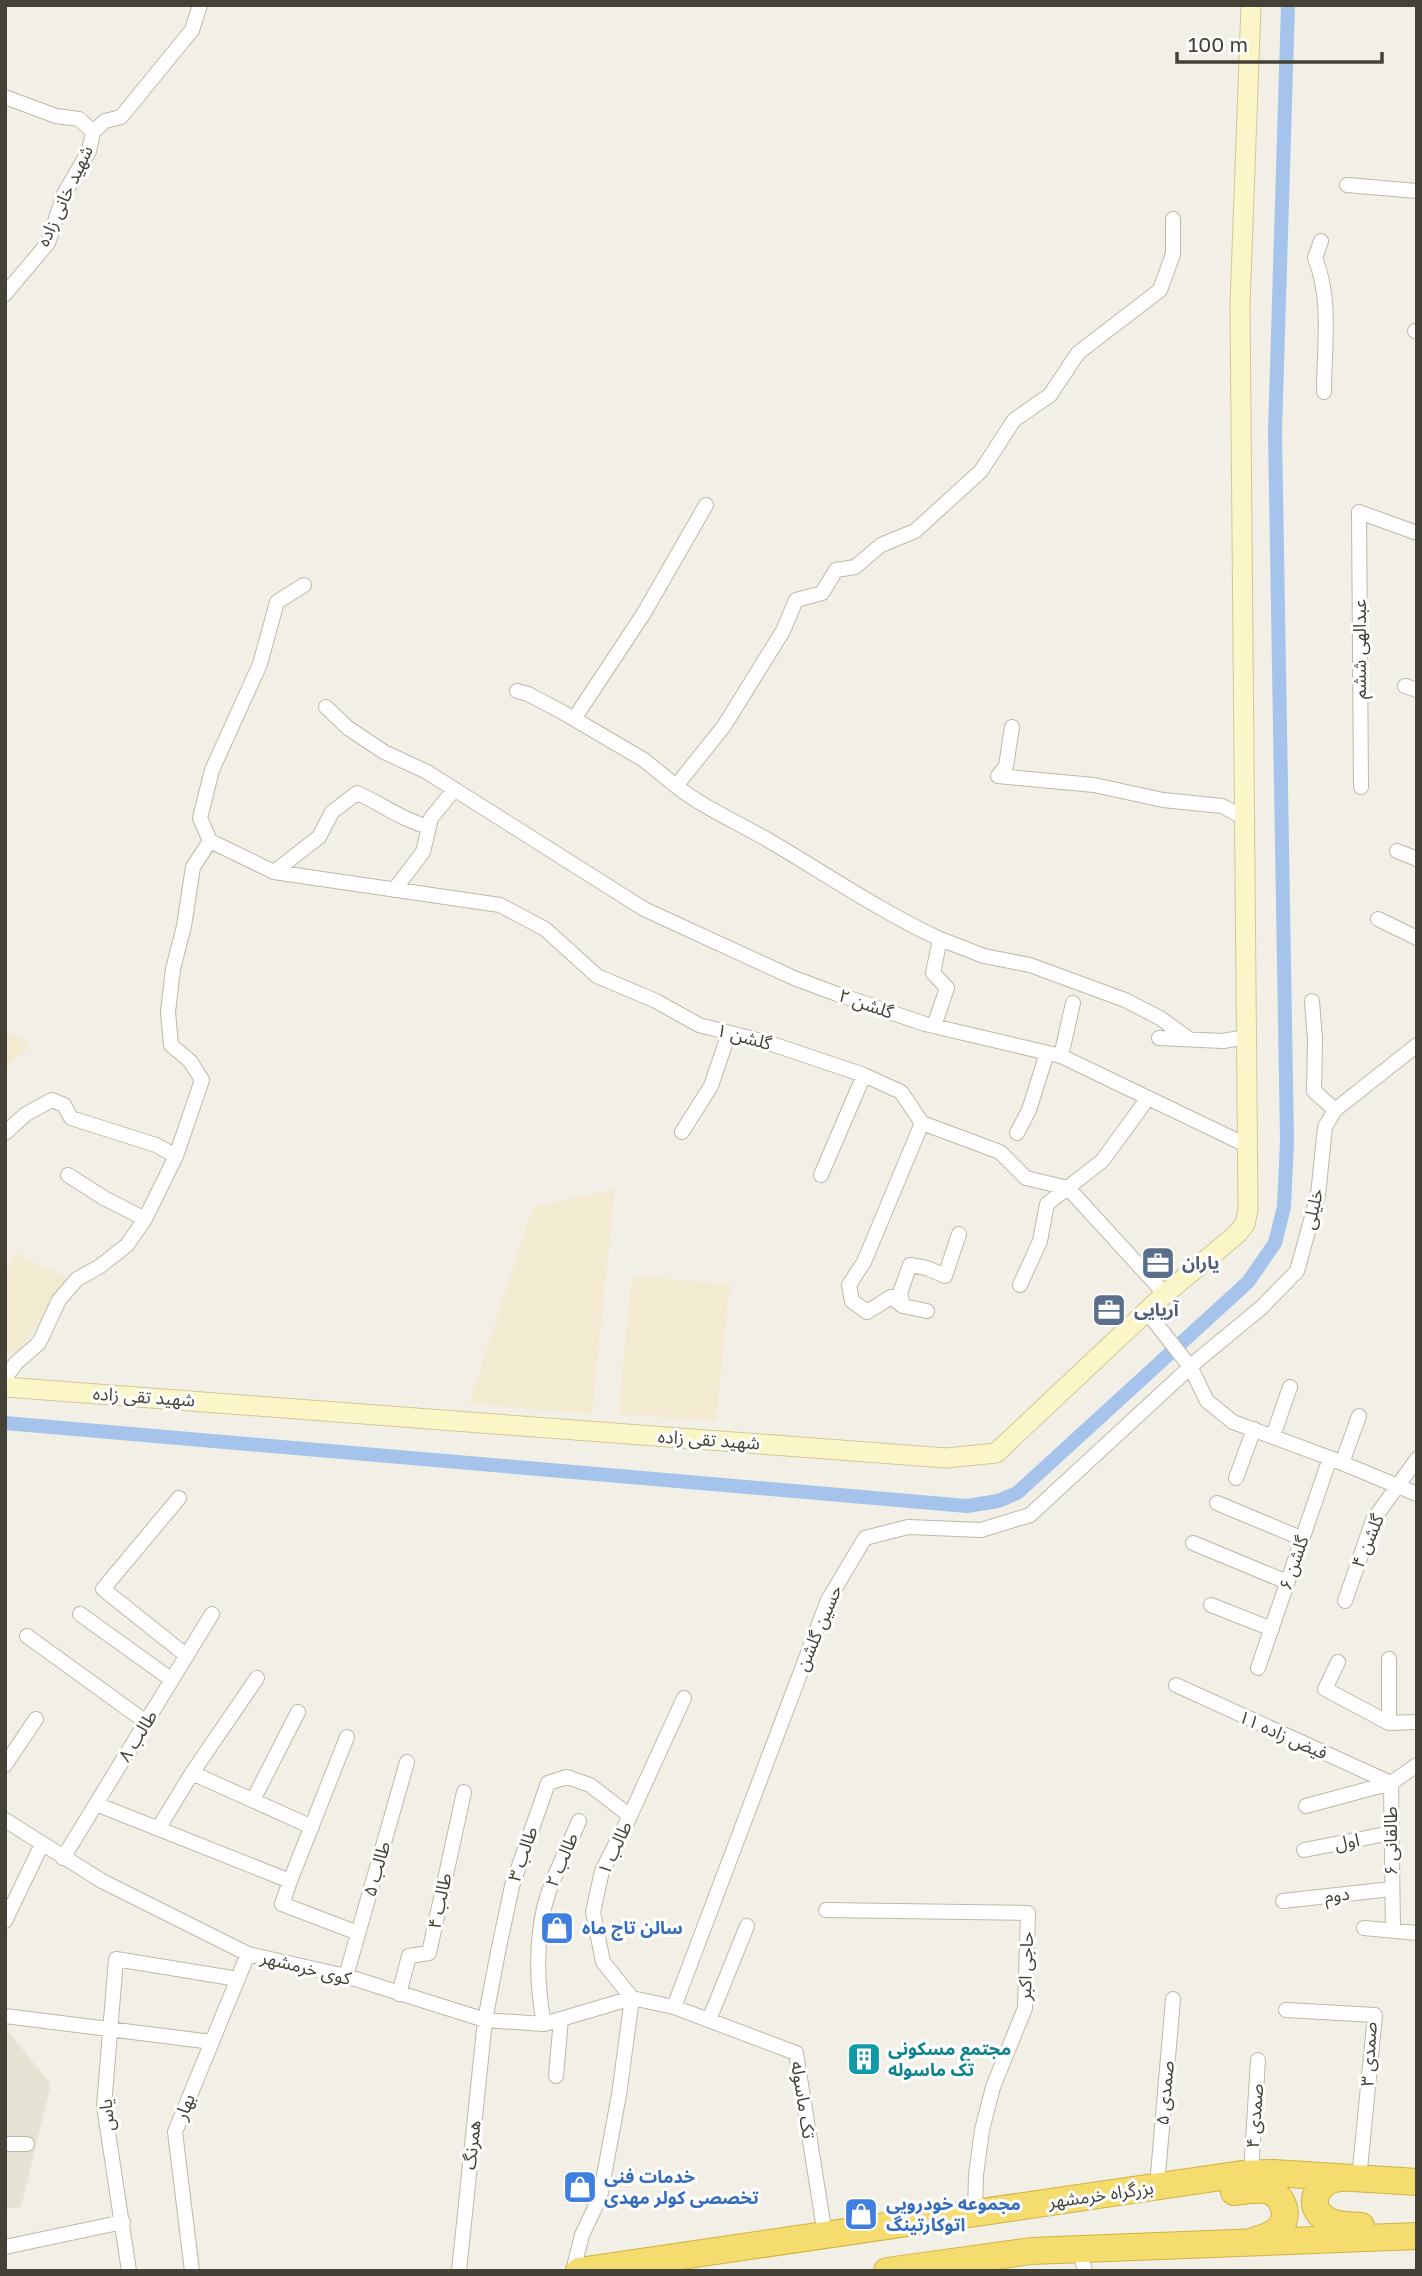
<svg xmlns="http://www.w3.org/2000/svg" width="1422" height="2276" font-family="'Golos Text','Noto Sans Arabic',sans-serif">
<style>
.residential{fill:#e5e3d4}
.commercial{fill:#f3ead2}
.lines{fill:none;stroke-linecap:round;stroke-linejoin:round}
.canal{stroke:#a6c4eb;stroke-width:14}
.street-casing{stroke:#bdb9a9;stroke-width:16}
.secondary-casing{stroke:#cfc898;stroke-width:21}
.highway-casing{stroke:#d3b23f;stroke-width:28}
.street{stroke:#fff;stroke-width:14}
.secondary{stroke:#fbf6c7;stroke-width:19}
.highway{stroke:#f4dc6f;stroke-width:26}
.labels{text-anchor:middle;stroke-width:6;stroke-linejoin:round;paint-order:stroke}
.street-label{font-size:18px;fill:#444136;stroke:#fff}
.service-label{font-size:18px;font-weight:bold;fill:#4e5e75;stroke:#fff;text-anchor:start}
.shop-label{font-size:18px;font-weight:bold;fill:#366cbe;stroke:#fff;text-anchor:start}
.culture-label{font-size:18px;font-weight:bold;fill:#0d838f;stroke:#fff;text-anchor:start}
</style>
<rect width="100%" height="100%" fill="#f2f0e6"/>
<path class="residential" d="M5 2028 51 2084 21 2207 5 2209Z"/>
<path class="commercial" d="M5 1031 23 1039 29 1048 5 1068Z
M615 1189 592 1414 469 1404 533 1207Z
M16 1253 70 1279 17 1353 5 1351V1273Z
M632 1276 730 1284 716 1421 618 1414Z"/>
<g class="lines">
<path class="canal" d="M5 1423 967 1506 998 1501 1017 1493 1248 1282 1275 1243 1284 1207 1287 1140 1275 432 1288 5"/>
<g class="street-casing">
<path id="street" d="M5 97 56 116 79 119 93 132
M1347 185 1417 191
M1321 241 1315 258C1332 299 1324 348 1324 392
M5 294 48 243 64 194 89 151 93 132 105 121 121 117 192 30 200 5
M1415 331H1417
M1405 686 1417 690
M517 691 528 694 564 713 644 760 676 786
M326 707 348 728 384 752 427 772 644 909 794 978 837 994 925 1024 1061 1056 1246 1145
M574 719 644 613 706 505
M1012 727 1006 766 998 776 1094 785 1163 800 1222 806 1243 817
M1361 787 1359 512 1417 533
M210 841 274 872 500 905 545 929 597 976 656 1001 699 1025 769 1043 864 1075 901 1092 922 1123 1000 1152 1026 1178 1068 1188 1165 1294
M1397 851 1417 859
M274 872 319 837 332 812 357 793C382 804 402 820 429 827
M394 890 423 852 431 818 454 790
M1378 919 1417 938
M940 939 984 956 1030 965 1125 1000 1160 1018 1189 1039
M1312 1001 1315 1039 1314 1091 1335 1110
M934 1026 947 988 933 973 940 939C880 911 826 874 768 840 737 822 704 808 676 786L724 726 783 631 796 600 822 593 836 570 855 567 881 545 915 531 981 471 1014 420 1050 395 1078 353 1160 290 1173 254V219
M1159 1038 1223 1041 1246 1037
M1061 1056 1073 1003
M922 1123 864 1262 849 1285 852 1301 867 1312 891 1297 903 1306 927 1311
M682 1132 711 1086 729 1033
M5 1133 26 1114 52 1100 64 1105 71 1118 156 1145 176 1156
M1017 1133 1029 1110 1047 1053
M68 1175 104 1198 145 1219
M821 1175 864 1075
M1020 1285 1040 1241 1047 1204 1102 1161 1148 1098
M903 1306 900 1293 910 1265 927 1268 945 1276 959 1234
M1147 1312 1191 1368 1207 1401 1233 1422 1330 1458 1417 1494
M5 1378 16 1363 39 1343 59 1300 77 1279 99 1267 127 1245 145 1219 176 1156 202 1080 190 1061 171 1045 168 1012 173 969 184 926 193 867 210 841 200 818 212 770 260 664 277 602 304 585
M1273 1436 1290 1387
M1342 1463 1359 1416
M1236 1478 1254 1429
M179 1498 103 1589 187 1656
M1217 1503 1303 1539
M1193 1543 1287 1582
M1345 1601 1373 1520 1417 1459
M1211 1605 1272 1629
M80 1614 172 1680
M27 1636 146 1722
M1389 1659V1723
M1338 1662 1325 1689 1389 1723 1417 1722
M1258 1668 1330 1458
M1176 1685 1391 1783
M5 1765 36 1719
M192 1773 312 1827
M253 1800 298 1712
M96 1804 290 1881 282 1904 358 1933
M1306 1806 1391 1783
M5 1820 102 1881 248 1954 346 1976 485 2020 544 2024 632 1998 674 2007 796 2053 825 2235
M158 1829 192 1773 257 1678
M1304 1850 1391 1833
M63 1858 212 1614
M290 1881 347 1737
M1283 1901 1391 1889
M826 1910 1028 1913 1025 2008 993 2087 982 2130 976 2175 975 2213
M5 1921 42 1844
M1364 1928 1417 1933
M1393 1931 1391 1783 1417 1765
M346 1976 407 1762
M399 1994 409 1956 429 1953 464 1792
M674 2007 828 1600 865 1538 908 1527 981 1530 1030 1515 1199 1359 1262 1307 1297 1271 1318 1195 1325 1127 1335 1110 1417 1045
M1286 2010 1375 2015 1359 2179
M5 2016 212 2042
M709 2020 747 1926
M544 2024C536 1982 535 1931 549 1891 558 1867 569 1844 579 1821
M556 2076 561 2019
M5 2144H27
M1251 2173 1258 2060
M1157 2186 1173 1999
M5 2247 123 2222
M1079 2249 1085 2271
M129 2271 104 2106 116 1959 238 1979
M192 2271 175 2132 248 1954
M459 2271 485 2020 498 1952 512 1886 548 1783 567 1777 590 1785 630 1816
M573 2271 582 2235 600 2197 619 2095 632 1998 603 1962 593 1912 602 1871 630 1816 684 1698"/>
</g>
<g class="secondary-casing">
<path id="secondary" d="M5 1387 946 1458 996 1453 1165 1294 1237 1234 1245 1224 1248 1210 1240 305 1251 5"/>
</g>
<g class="highway-casing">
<path id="highway" d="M1342 2178C1318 2178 1303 2206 1327 2220 1336 2226 1350 2225 1361 2226
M1234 2192C1245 2191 1258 2188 1269 2191 1284 2197 1290 2216 1279 2229 1272 2236 1262 2238 1253 2241
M579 2271 1242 2174 1273 2173 1417 2182
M887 2271 1031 2251 1417 2236"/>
</g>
<use href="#street" class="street"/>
<use href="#secondary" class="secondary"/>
<use href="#highway" class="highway"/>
</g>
<defs>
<g id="office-square" transform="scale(1.75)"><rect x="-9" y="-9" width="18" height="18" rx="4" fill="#5c6f8a" stroke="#fff"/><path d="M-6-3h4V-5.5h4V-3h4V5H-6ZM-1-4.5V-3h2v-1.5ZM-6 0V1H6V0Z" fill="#fff"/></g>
<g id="shop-square" transform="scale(1.75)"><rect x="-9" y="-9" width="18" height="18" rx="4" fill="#3f7fe0" stroke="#fff"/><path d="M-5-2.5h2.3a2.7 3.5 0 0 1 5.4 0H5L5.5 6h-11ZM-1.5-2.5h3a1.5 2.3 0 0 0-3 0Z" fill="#fff"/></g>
<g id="building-square" transform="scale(1.75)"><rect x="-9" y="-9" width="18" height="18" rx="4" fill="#0f9aa8" stroke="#fff"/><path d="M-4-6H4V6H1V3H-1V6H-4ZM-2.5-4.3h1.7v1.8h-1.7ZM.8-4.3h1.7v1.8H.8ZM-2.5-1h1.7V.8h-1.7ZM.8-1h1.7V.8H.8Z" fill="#fff"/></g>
</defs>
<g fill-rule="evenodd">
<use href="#office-square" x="1158" y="1263"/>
<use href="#office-square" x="1109" y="1310"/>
<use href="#shop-square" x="557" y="1928"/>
<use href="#building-square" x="864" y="2059"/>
<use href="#shop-square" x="580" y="2187"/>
<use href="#shop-square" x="861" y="2214"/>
</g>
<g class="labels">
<g class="street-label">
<text transform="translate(65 196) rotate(-65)" y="6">شهید خانی زاده</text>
<text transform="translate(1360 649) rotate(-90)" y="6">عبدالهی ششم</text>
<text transform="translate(866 1004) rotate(19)" y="6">گلشن ۲</text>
<text transform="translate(744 1037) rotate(15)" y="6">گلشن ۱</text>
<text transform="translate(1313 1209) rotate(-77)" y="6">خلیلی</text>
<text transform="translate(144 1397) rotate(4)" y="6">شهید تقی زاده</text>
<text transform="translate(709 1440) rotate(4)" y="6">شهید تقی زاده</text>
<text transform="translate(1368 1541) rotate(-67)" y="6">گلشن ۴</text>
<text transform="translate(1294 1563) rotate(-71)" y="6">گلشن ۶</text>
<text transform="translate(819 1628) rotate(-67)" y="6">حسین گلشن</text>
<text transform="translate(1283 1735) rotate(24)" y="6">فیض زاده ۱۱</text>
<text transform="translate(138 1736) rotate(-58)" y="6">طالب ۸</text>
<text transform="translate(1391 1841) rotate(-90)" y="6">طالقانی ۶</text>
<text transform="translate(1347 1842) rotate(-11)" y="6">اول</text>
<text transform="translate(615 1848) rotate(-65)" y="6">طالب ۱</text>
<text transform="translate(523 1854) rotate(-71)" y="6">طالب ۳</text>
<text transform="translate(562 1860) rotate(-67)" y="6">طالب ۲</text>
<text transform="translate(377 1869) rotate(-74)" y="6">طالب ۵</text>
<text transform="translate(1337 1895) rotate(-7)" y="6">دوم</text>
<text transform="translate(440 1901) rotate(-78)" y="6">طالب ۴</text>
<text transform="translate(1026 1966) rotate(-88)" y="6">حاجی اکبر</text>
<text transform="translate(306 1968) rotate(14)" y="6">کوی خرمشهر</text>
<text transform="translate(1369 2054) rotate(-87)" y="6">صمدی ۳</text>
<text transform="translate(1165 2093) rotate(-85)" y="6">صمدی ۵</text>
<text transform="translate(803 2100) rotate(81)" y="6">تک ماسوله</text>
<text transform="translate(185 2107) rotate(-69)" y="6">بهار</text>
<text transform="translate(107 2115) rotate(-95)" y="6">یاس</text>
<text transform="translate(1255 2116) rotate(-86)" y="6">صمدی ۴</text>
<text transform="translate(472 2145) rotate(-84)" y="6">همرنگ</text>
<text transform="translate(1101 2195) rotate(-8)" y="6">بزرگراه خرمشهر</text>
</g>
<g class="service-label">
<text x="1182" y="1269">یاران</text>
<text x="1134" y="1316">آریایی</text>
</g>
<g class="shop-label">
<text x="582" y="1934">سالن تاج ماه</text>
<text x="604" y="2183">خدمات فنی<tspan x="604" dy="21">تخصصی کولر مهدی</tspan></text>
<text x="886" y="2210">مجموعه خودرویی<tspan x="886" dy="21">اتوکارتینگ</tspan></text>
</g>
<g class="culture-label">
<text x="888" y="2055">مجتمع مسکونی<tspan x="888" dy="21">تک ماسوله</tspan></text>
</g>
</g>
<rect width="1422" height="2276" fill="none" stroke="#444136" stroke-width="14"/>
<path d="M1177 52v10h205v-10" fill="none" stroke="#444136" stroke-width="3.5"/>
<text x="1188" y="52" font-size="21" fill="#444136" stroke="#ffffff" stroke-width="5" paint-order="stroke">100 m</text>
</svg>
